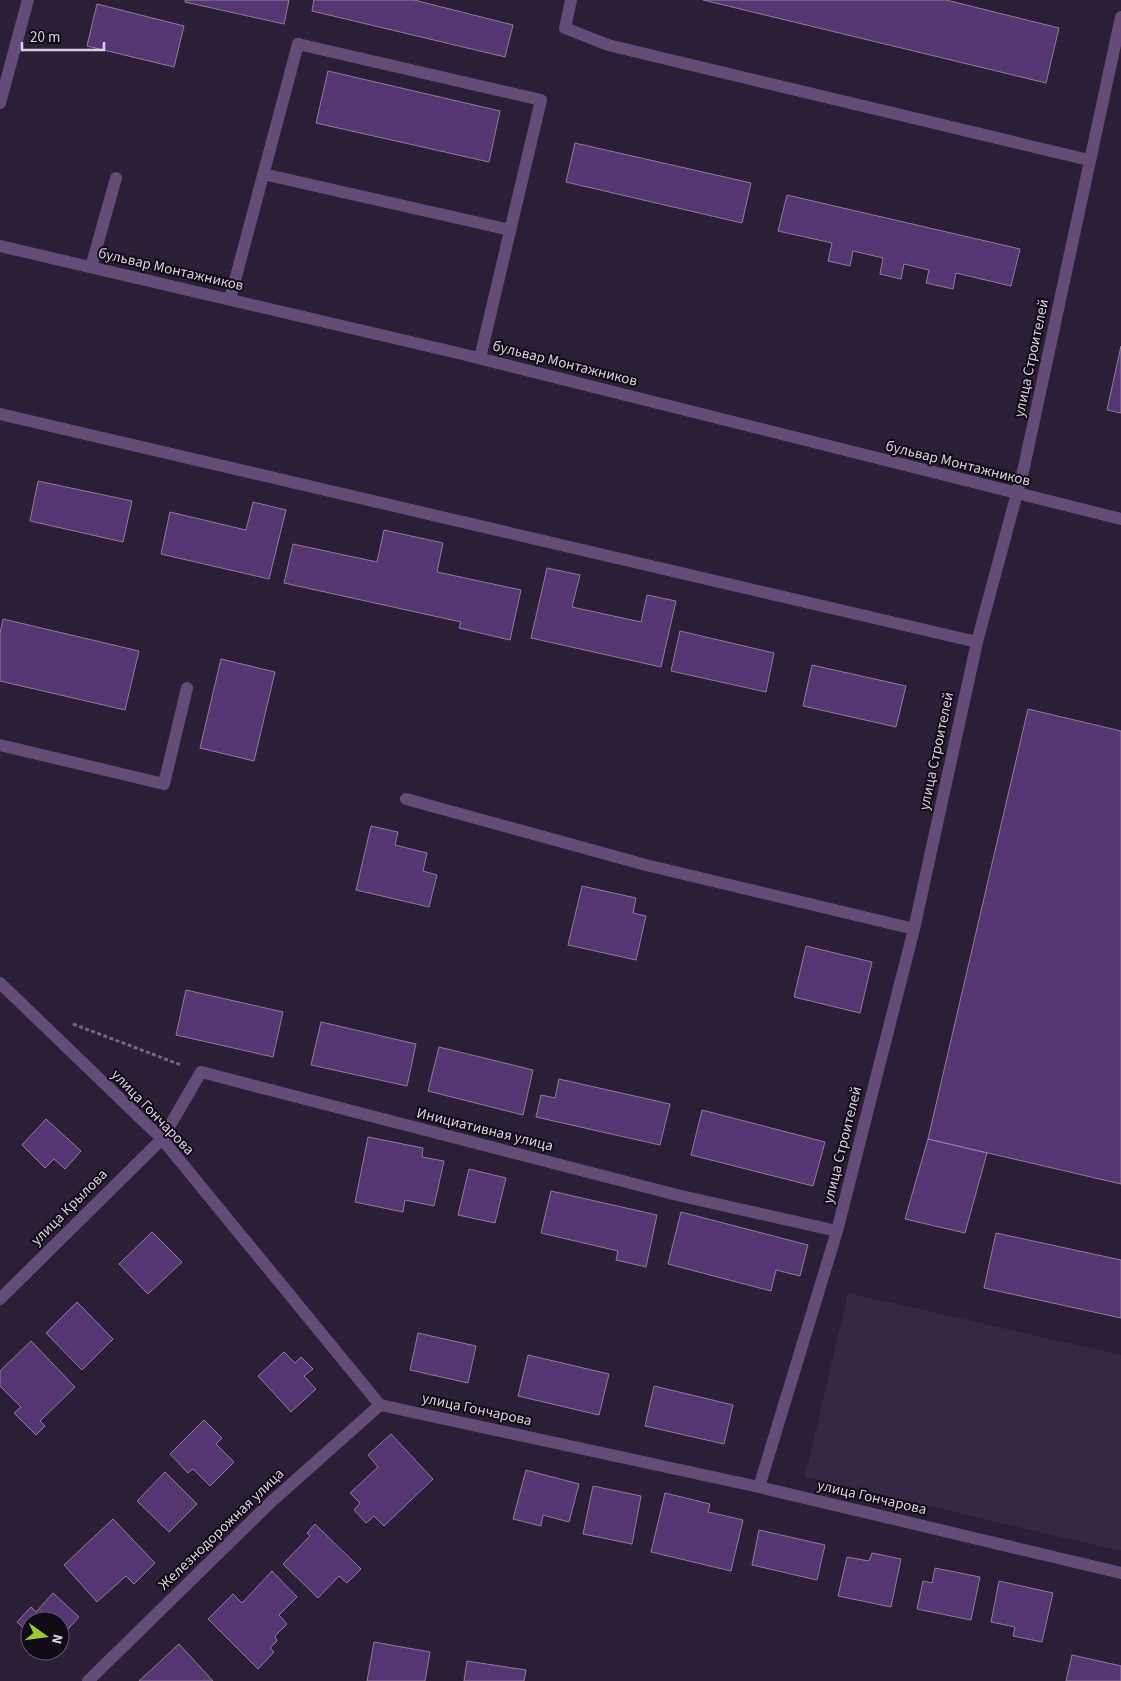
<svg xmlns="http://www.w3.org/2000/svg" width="1121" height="1681" font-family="'Source Sans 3',sans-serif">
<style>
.built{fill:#362745}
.building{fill:#563573;stroke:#8c7e9b}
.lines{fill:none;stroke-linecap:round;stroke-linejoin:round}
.path{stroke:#72677c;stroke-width:3;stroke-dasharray:4 2.5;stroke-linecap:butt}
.minor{stroke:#634c78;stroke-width:12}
.labels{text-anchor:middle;stroke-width:4;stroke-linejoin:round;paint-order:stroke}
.street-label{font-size:15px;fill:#d9d1e1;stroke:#110b16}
</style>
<rect width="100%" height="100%" fill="#2b1e37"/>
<path class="built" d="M848 1293 1121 1355V1551L805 1477Z"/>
<path class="building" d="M185 0H289L284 24 185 2Z
M314 0H414L513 25 505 57 312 11Z
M703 0H946L1059 28 1046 83Z
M97 4 184 26 174 67 87 46Z
M328 71 500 111 489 162 316 123Z
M575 143 751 183 742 223 566 182Z
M787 195 1020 249 1011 286 956 273 953 289 926 283 929 270 904 264 901 279 880 274 883 258 853 251 850 266 828 261 832 243 778 231Z
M1121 346V413L1107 410Z
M38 481 132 501 123 542 30 521Z
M253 502 286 510 269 579 161 554 170 512 246 530Z
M384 530 443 543 437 572 521 590 510 640 459 628 461 622 284 583 293 544 377 562Z
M547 568 580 575 572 607 641 622 647 595 676 601 661 667 531 638Z
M3 619 139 651 125 710 0 681V634Z
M680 631 774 653 766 692 671 671Z
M221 659 275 672 254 761 200 748Z
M812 665 906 686 896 727 803 706Z
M1028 709 1121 731V1184L928 1139Z
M371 826 398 832 395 845 427 853 423 871 437 875 429 907 356 890Z
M582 886 636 898 633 913 646 916 636 960 568 945Z
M806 946 872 962 860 1013 794 997Z
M186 990 283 1012 273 1057 176 1035Z
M321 1022 416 1044 407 1086 311 1065Z
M439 1047 533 1070 523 1115 428 1091Z
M559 1079 670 1104 660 1145 536 1117 541 1095 555 1098Z
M702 1110 825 1142 813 1186 691 1155Z
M46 1119 81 1151 65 1169 54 1159 45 1168 22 1145Z
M368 1137 423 1148 422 1157 444 1161 434 1206 405 1200 403 1212 355 1202Z
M928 1139 987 1153 965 1233 905 1219Z
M469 1169 506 1178 495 1223 458 1215Z
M551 1191 657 1215 646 1267 616 1260 618 1251 541 1233Z
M681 1212 808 1245 800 1276 776 1270 771 1291 668 1264Z
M152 1232 182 1262 148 1294 119 1264Z
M996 1233 1121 1260V1318L984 1288Z
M77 1302 113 1339 82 1370 46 1333Z
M418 1333 476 1346 468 1383 410 1370Z
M31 1341 75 1387 40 1421 45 1426 36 1435 14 1413 21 1407 0 1386V1371Z
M284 1352 295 1363 301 1357 313 1369 304 1376 316 1389 291 1412 258 1376Z
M528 1355 609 1374 599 1415 518 1396Z
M654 1386 733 1405 724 1444 645 1426Z
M204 1420 222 1438 216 1444 234 1462 210 1486 193 1469 188 1473 170 1454Z
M391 1434 433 1479 384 1526 374 1516 366 1523 354 1510 360 1503 350 1493 378 1467 368 1455Z
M526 1470 579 1484 569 1522 543 1515 541 1526 513 1519Z
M165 1472 197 1504 169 1532 137 1501Z
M593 1486 641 1496 632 1544 583 1534Z
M665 1493 710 1504 708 1512 743 1520 731 1571 651 1552Z
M113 1519 155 1563 134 1584 126 1576 97 1602 64 1565Z
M315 1524 361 1569 347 1583 339 1576 318 1598 283 1564 310 1536 307 1533Z
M759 1530 825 1545 817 1580 752 1565Z
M872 1553 901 1559 891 1607 838 1596 847 1557 869 1561Z
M935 1568 980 1577 971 1620 917 1609 923 1581 932 1583Z
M272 1571 297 1597 279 1615 287 1624 275 1636 277 1641 270 1648 274 1652 258 1669 208 1619 233 1594 242 1603Z
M999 1581 1053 1593 1042 1642 1013 1636 1015 1627 991 1622Z
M53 1593 79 1617 60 1638V1621H30V1634L17 1622 31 1607 36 1612Z
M374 1642 430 1652 425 1681H367Z
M179 1644 213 1681H139Z
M1072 1655 1121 1666V1681H1066Z
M467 1661 526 1670 524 1681H464Z"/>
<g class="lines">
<path class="path" d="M73 1024 181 1065"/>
<path class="minor" d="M571 0 565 28 608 45 1089 160
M0 103 28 0
M263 174 510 230
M0 246 458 353 1121 519
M91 267 116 178
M230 299 298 44 541 100 480 358
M0 414 977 642
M0 745 164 784 187 688
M406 799 646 865 914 929
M0 983 162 1139 380 1405 759 1487 1121 1573
M0 1299 162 1139 201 1072 677 1195 837 1231
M759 1487 837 1231 914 929 977 642 1024 467 1121 17
M88 1681 271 1502 380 1405"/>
</g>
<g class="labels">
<g class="street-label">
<text transform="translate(171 269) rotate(13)" y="5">бульвар Монтажников</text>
<text transform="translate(1031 358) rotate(-78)" y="5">улица Строителей</text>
<text transform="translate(565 363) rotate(14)" y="5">бульвар Монтажников</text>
<text transform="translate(958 463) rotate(14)" y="5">бульвар Монтажников</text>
<text transform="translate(936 751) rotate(-78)" y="5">улица Строителей</text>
<text transform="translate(153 1112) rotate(46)" y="5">улица Гончарова</text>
<text transform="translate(485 1129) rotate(14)" y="5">Инициативная улица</text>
<text transform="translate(842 1145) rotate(-76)" y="5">улица Строителей</text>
<text transform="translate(69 1207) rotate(-45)" y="5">улица Крылова</text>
<text transform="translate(477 1409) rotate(12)" y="5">улица Гончарова</text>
<text transform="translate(872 1497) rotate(13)" y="5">улица Гончарова</text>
<text transform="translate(221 1529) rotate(-44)" y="5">Железнодорожная улица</text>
</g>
</g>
<g transform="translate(45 1636) rotate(104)"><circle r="24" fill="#110b16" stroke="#615a67"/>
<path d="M0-4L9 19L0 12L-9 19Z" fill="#98cb36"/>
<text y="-8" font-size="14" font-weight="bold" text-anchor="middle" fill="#d9d1e1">N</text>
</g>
<path d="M22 42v8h82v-8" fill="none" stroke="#d9d1e1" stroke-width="2.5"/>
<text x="30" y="42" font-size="15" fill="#d9d1e1" stroke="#110b16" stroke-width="4" paint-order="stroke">20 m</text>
</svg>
